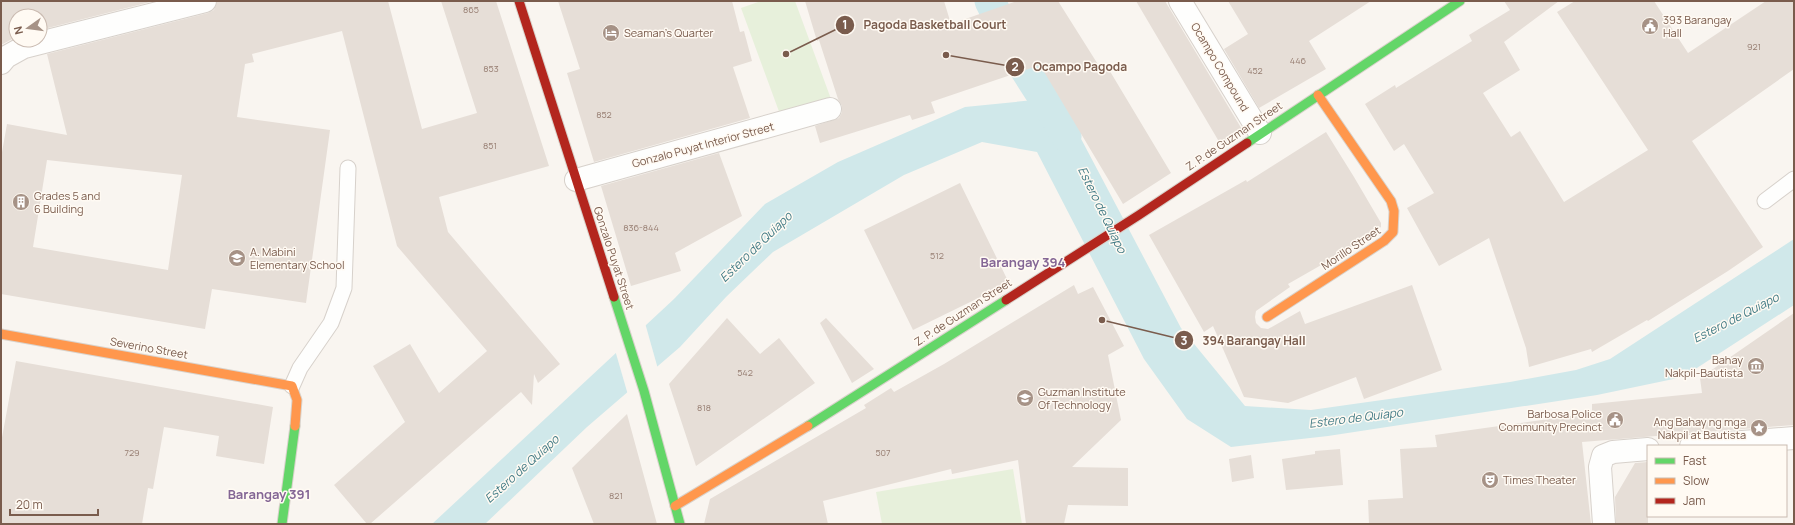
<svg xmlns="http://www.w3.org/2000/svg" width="1795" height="525" font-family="Manrope,sans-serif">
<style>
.green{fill:#e7f0db}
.water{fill:#d0e8ea}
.pier{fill:#f9f5f0}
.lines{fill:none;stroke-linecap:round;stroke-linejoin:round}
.canal{stroke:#d0e8ea;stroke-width:31}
.building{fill:#e6ded7;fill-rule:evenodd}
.lane-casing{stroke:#d7d1cb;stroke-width:17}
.street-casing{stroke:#d7d1cb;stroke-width:24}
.fast-casing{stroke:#d9d2cb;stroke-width:11}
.slow-casing{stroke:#d9d2cb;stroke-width:11}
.jam-casing{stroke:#d9d2cb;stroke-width:11}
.lane{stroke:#fefefd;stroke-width:15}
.street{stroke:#fefefd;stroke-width:22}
.fast{stroke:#63d668;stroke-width:9}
.slow{stroke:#ff974d;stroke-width:9}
.jam{stroke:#b3261e;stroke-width:9}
.labels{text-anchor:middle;stroke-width:3;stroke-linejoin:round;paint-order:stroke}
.number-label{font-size:9px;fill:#977e72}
.poi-label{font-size:11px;fill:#7a5c4d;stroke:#fffaf3;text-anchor:start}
.street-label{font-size:11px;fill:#7a5c4d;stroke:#fffaf3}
.water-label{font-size:12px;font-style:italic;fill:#437c86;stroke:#fffaf3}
.quarter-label{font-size:13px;font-weight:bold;fill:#846695;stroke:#fffaf3}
.leader{fill:none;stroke:#7a5c4d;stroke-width:1.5}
.callout-dot{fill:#7a5c4d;stroke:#fffaf3;stroke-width:1.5}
.mark-label{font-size:12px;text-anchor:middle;font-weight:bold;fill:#fff}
.callout-label{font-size:12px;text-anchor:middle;font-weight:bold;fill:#7a5c4d;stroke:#fffaf3;stroke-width:3;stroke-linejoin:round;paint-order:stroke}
</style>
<rect width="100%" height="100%" fill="#f9f5f0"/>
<path class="green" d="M761 1H795L831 99 781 117 741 8Z
M1013 469 1022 524H882L876 492Z"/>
<path class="water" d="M1044 99 1069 116 1181 328 1245 406 1311 410 1510 382 1576 370 1610 359 1794 239V305L1683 377 1597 395 1328 436 1231 447 1187 419 1144 359 1037 152 982 142 904 175 773 252 726 297 680 347 587 427 485 524H432L674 299 765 204 838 162 965 107Z"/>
<path class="pier" d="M645 323 658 369 628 395 615 350Z"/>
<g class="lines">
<path class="canal" d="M990 1 1018 58 1057 119 1066 136"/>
</g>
<path class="building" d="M1 1H154L40 30V16H16V37L1 45Z
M217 1H388L422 129 477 113 441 1H496L549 166 439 197 448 232 560 364 538 383 534 374 532 405 521 392 370 524H367L334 485 405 422 373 366 410 344 439 393 487 351 397 246 342 31 252 54 254 62 245 64 237 117 330 130 306 303 212 289 205 329 1 294V158L7 124 67 135 47 54 208 13 214 10ZM47 160 182 175 168 270 33 247Z
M558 1H732L740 32 744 31 752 61 733 67 750 118 594 162 567 73 580 69Z
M805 1H944L951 24 1017 1H1058L1099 66 1105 63 1171 173 1123 204 1040 65 931 102 935 113 912 120 910 115 820 143 815 126 839 118 842 112V106L838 99 819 40 817 41Z
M1136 1H1165L1243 131 1221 145Z
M1228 1H1371L1309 41 1326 69 1259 108 1224 49 1248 34Z
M1504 1H1559L1504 42 1520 70 1483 93 1511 137 1520 131 1564 202 1648 150 1557 12 1575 1H1654L1688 53 1766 1H1794V69L1692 141 1763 247 1728 271 1648 321 1647 320 1592 352 1591 349 1529 367 1526 348 1489 238 1439 266 1407 208 1434 193 1404 144 1394 151 1365 104 1395 85 1396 88 1472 41 1469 35 1510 10Z
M1326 132 1354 177 1381 223V227L1344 252 1288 284 1290 287 1256 311 1255 317 1256 323 1261 328 1268 329 1300 311 1305 324 1412 285 1442 370 1364 399 1356 377 1288 403 1244 397 1213 326 1204 332 1149 235 1246 180 1247 182Z
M719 153 742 216 675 253 681 271 631 286 601 186Z
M960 183 1009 283 913 330 864 230Z
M1074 285 1078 294 1093 287 1124 346 1108 355 1121 420 1072 467 1128 468V506L1068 505 1064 524H1026L1018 460 952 474 951 469 823 501 828 524H704L710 499 866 408 864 405 891 388 894 392 944 364Z
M1794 313V425L1582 442 1591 524H1369L1368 500 1403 498 1400 449 1437 447 1435 435 1592 413V404L1702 393 1700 378Z
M727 318 760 354 779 338 815 383 696 466 669 384Z
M826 318 874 369 852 383 820 323Z
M16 361 273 407 264 464 216 456 219 436 164 427 153 489 148 488 142 524H1V443Z
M627 414 657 524H594L572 468Z
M1340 449 1343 485 1286 490 1282 459 1315 454V451Z
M1251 455 1254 478 1232 482 1229 459Z
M1648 462V524H1616L1615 497 1635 463Z"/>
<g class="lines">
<g class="lane-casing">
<path id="lane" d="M1765 201 1794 179
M292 386 300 368 331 323 344 288 348 168"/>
</g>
<g class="street-casing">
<path id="street" d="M1180 1 1260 133
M1 63 6 57 24 47 205 1
M576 180 830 109
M1691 446 1794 438
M1604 524 1600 467 1603 456 1613 452 1648 449"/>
</g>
<g class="fast-casing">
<path id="fast" d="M1247 143 1460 1
M614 297 644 391 680 524
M808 426 1006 300
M282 524 295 426"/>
</g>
<g class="slow-casing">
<path id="slow" d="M1267 317 1384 241 1393 232 1394 211 1391 201 1318 95
M1 334 292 386 297 400 295 426
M675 506 808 426"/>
</g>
<g class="jam-casing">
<path id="jam" d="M519 1 614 297
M1006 300 1139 215 1247 143"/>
</g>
<use href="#lane" class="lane"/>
<use href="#street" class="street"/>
<use href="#fast" class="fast"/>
<use href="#slow" class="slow"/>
<use href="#jam" class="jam"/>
</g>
<defs>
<g id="civic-disc" transform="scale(0.9)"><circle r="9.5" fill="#a69286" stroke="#fffaf3"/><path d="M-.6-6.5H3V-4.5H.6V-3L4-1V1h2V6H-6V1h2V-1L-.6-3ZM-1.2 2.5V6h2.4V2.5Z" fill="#fff"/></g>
<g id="hotel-disc" transform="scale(0.9)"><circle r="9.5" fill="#a69286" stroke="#fffaf3"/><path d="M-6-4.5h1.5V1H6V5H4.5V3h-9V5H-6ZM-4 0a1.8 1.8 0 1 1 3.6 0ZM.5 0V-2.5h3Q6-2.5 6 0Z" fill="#fff"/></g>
<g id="building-disc" transform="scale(0.9)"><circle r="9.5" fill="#a69286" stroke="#fffaf3"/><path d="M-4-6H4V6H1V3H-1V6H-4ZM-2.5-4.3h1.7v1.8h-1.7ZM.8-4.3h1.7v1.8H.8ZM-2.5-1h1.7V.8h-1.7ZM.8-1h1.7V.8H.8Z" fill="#fff"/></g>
<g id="school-disc" transform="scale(0.9)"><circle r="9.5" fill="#a69286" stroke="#fffaf3"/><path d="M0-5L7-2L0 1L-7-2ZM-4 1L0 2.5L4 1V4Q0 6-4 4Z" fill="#fff"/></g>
<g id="museum-disc" transform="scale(0.9)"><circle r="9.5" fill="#a69286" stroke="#fffaf3"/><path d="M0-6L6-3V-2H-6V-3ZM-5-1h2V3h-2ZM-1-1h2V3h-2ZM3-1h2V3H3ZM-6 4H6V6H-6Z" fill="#fff"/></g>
<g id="university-disc" transform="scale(0.9)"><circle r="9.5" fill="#a69286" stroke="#fffaf3"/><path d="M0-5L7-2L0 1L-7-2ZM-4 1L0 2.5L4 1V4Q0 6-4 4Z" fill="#fff"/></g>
<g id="sight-disc" transform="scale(0.9)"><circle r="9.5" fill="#a69286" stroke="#fffaf3"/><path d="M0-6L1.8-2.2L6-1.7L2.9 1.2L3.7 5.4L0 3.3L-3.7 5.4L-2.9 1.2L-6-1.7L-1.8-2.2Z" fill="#fff"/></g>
<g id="theatre-disc" transform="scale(0.9)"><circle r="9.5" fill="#a69286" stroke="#fffaf3"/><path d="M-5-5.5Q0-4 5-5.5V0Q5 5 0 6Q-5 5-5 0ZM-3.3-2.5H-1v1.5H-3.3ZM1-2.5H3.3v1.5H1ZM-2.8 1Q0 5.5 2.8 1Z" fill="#fff"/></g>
</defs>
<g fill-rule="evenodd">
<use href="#civic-disc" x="1650" y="26"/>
<use href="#hotel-disc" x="611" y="33"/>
<use href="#building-disc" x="21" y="202"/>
<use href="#school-disc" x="237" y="258"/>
<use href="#museum-disc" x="1756" y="366"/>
<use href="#university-disc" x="1025" y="398"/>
<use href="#civic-disc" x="1615" y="420"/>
<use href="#sight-disc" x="1759" y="428"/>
<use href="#theatre-disc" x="1490" y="480"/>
</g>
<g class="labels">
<g class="number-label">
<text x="471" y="13">865</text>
<text x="1754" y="50">921</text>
<text x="1298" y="64">446</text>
<text x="491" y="72">853</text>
<text x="1255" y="74">452</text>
<text x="604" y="118">852</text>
<text x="490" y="149">851</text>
<text x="641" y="231">836-844</text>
<text x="937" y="259">512</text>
<text x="745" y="376">542</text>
<text x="704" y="411">818</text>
<text x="132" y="456">729</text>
<text x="883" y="456">507</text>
<text x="616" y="499">821</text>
</g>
<g class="poi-label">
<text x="1663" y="24">393 Barangay<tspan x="1663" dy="13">Hall</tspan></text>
<text x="624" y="37">Seaman's Quarter</text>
<text x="34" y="200">Grades 5 and<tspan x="34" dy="13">6 Building</tspan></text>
<text x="250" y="256">A. Mabini<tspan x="250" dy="13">Elementary School</tspan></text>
<text x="1743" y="364" text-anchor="end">Bahay<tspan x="1743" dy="13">Nakpil-Bautista</tspan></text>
<text x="1038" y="396">Guzman Institute<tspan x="1038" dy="13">Of Technology</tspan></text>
<text x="1602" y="418" text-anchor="end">Barbosa Police<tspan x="1602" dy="13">Community Precinct</tspan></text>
<text x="1746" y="426" text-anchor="end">Ang Bahay ng mga<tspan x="1746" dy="13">Nakpil at Bautista</tspan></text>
<text x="1503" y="484">Times Theater</text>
</g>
<g class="street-label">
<text transform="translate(1220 67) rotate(59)" y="4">Ocampo Compound</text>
<text transform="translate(1234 136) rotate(-34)" y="4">Z. P. de Guzman Street</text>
<text transform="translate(703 145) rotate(-15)" y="4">Gonzalo Puyat Interior Street</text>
<text transform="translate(1351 248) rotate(-34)" y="4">Morillo Street</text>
<text transform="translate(614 258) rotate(72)" y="4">Gonzalo Puyat Street</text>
<text transform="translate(963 312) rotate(-33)" y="4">Z. P. de Guzman Street</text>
<text transform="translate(149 348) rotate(10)" y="4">Severino Street</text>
</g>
<g class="water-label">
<text transform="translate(1102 210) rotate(64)" y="4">Estero de Quiapo</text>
<text transform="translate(756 247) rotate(-44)" y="4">Estero de Quiapo</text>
<text transform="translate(1736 318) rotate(-27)" y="4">Estero de Quiapo</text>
<text transform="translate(1356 418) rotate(-7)" y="4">Estero de Quiapo</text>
<text transform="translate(522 469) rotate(-42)" y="4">Estero de Quiapo</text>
</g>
<g class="quarter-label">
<text x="1023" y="267">Barangay 394</text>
<text x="269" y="499">Barangay 391</text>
</g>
</g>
<path class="leader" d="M786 54L845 25M946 55L1015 67M1102 320L1184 340"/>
<g class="callout-dot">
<circle cx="786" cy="54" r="4"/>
<circle cx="946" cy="55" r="4"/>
<circle cx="1102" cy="320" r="4"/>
<circle cx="845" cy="25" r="10"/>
<circle cx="1015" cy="67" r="10"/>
<circle cx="1184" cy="340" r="10"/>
</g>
<g class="mark-label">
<text x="845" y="29">1</text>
<text x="1015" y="71">2</text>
<text x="1184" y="345">3</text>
</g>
<g class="callout-label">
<text x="935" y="29">Pagoda Basketball Court</text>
<text x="1080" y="71">Ocampo Pagoda</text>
<text x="1254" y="345">394 Barangay Hall</text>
</g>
<rect width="1795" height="525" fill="none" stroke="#7a5c4d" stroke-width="4"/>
<rect x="1647" y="445" width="140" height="72" fill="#fffaf3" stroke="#cabbb1"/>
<rect x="1655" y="458" width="20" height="6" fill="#63d668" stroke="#cabbb1"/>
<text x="1683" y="465" font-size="12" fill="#7a5c4d">Fast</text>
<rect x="1655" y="478" width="20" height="6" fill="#ff974d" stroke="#cabbb1"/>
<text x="1683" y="485" font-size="12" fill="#7a5c4d">Slow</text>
<rect x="1655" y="498" width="20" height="6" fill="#b3261e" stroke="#cabbb1"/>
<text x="1683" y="505" font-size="12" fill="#7a5c4d">Jam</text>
<g transform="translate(28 28) rotate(256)"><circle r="19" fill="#fffaf3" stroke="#cabbb1"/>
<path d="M0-3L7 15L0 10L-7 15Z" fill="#a69286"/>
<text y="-6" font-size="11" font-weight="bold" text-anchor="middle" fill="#7a5c4d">N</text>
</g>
<path d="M10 509v6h88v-6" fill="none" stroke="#7a5c4d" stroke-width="2"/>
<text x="16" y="509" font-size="12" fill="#7a5c4d" stroke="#fffaf3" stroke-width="3" paint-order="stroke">20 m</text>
</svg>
